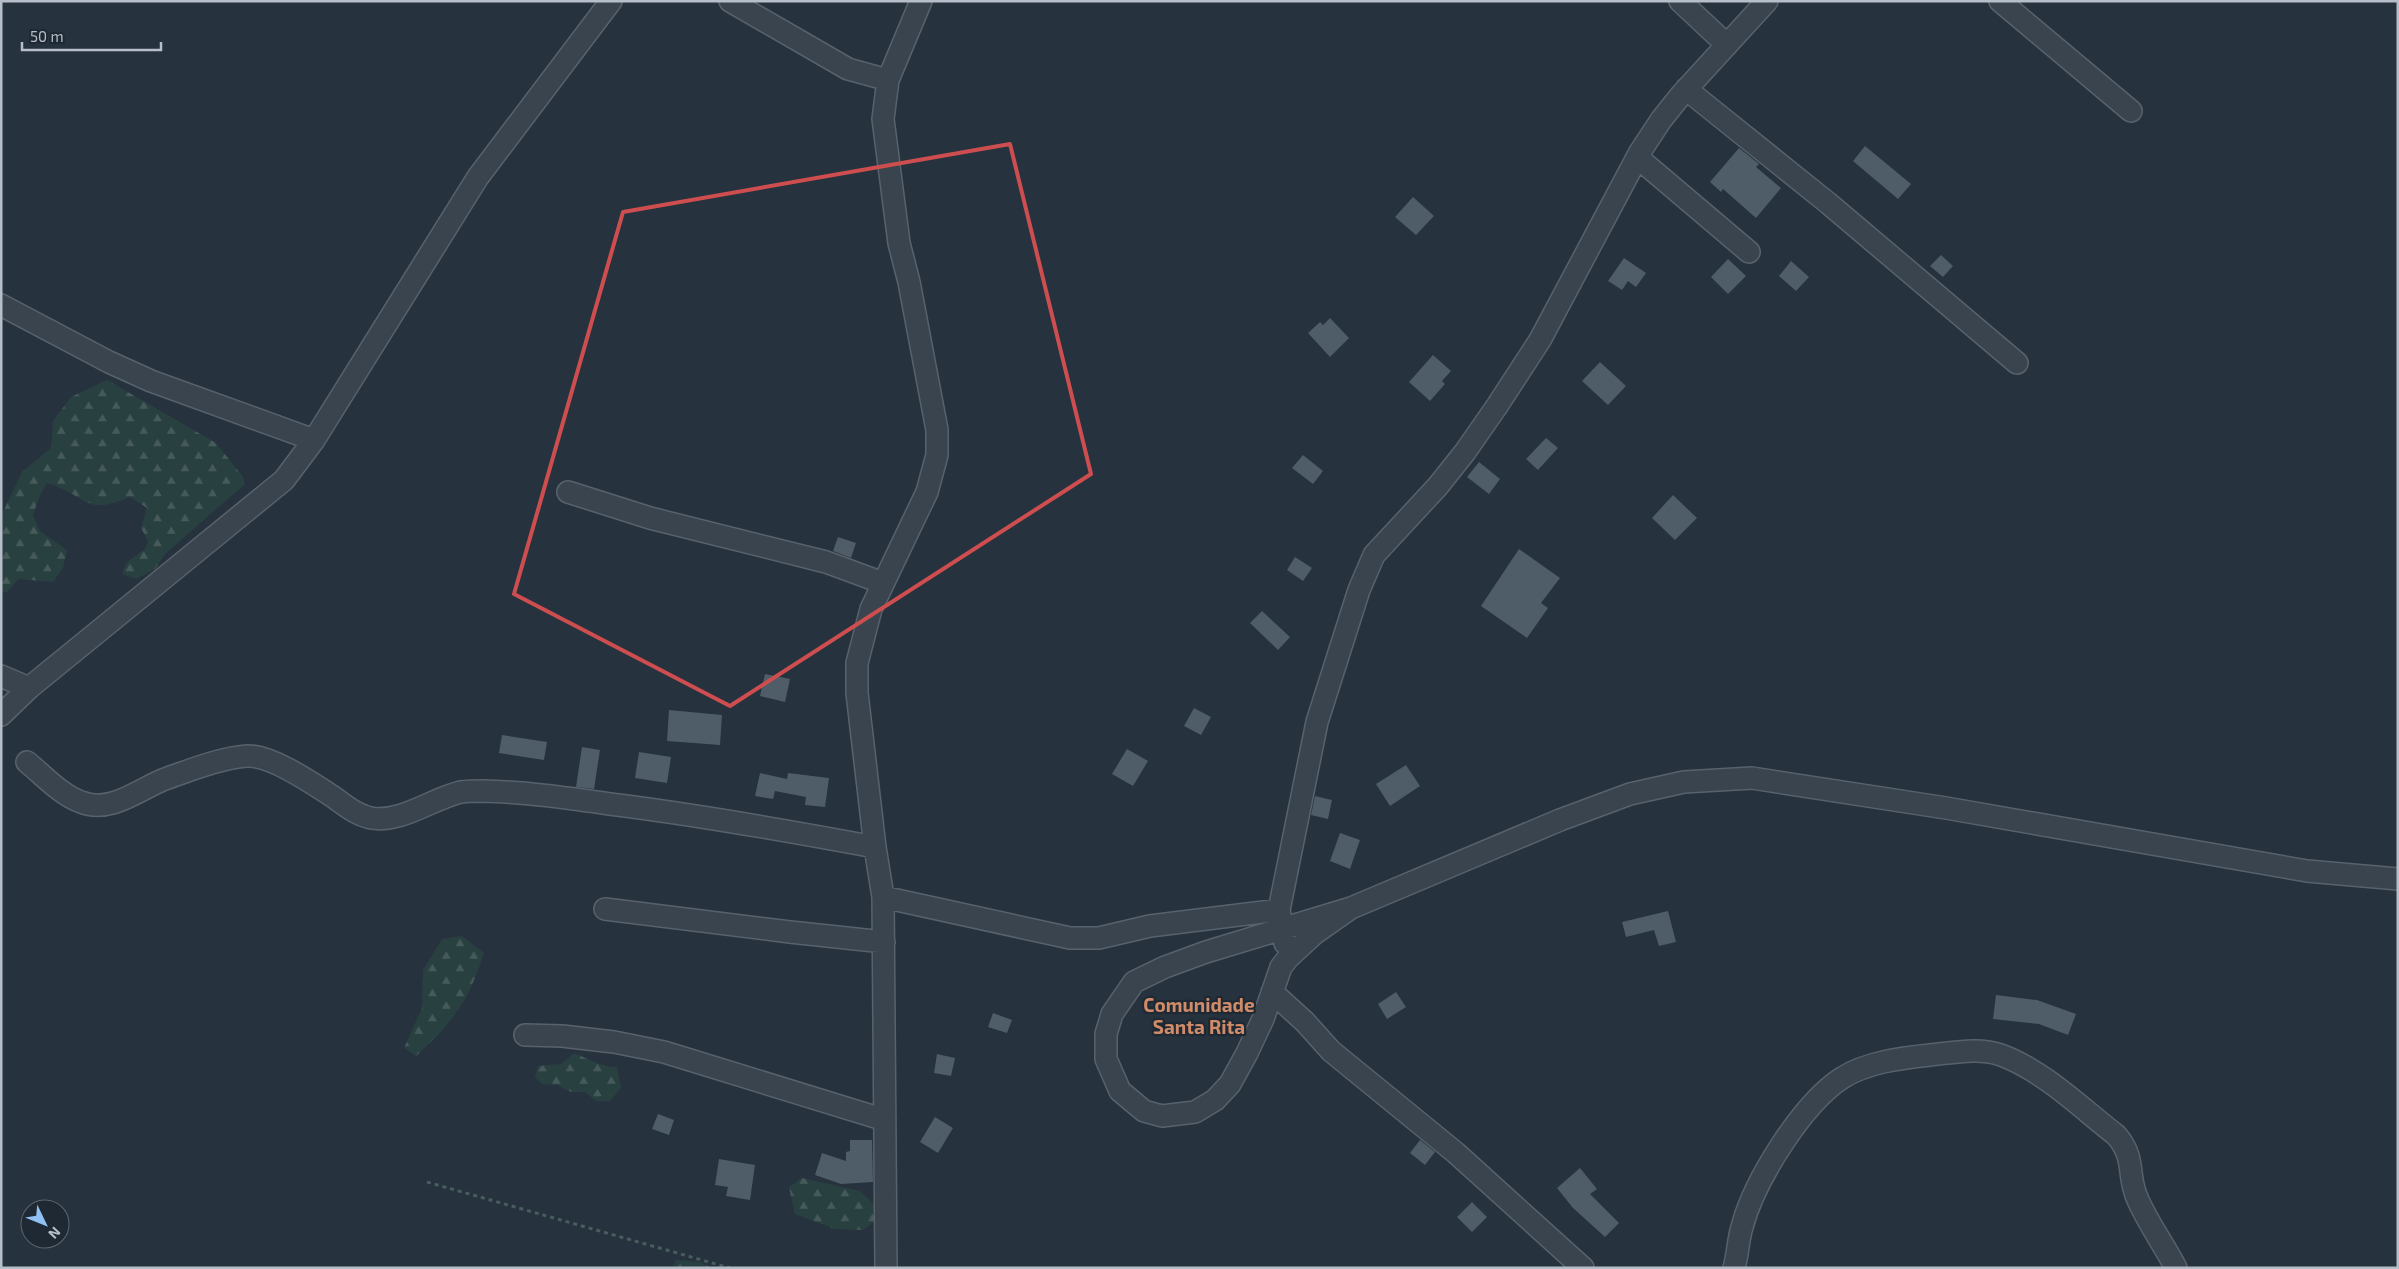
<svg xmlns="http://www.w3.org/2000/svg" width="2399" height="1269" font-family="'Exo 2',sans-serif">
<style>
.forest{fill:url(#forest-firs)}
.building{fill:#4f5d69}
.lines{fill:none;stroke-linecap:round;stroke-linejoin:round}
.street-casing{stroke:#58626c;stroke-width:24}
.path{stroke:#485d5d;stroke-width:3;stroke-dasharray:4 4;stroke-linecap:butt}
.street{stroke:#3a444e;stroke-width:21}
.marked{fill:none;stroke:#ce4e50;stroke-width:4;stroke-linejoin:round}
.labels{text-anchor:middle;stroke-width:4.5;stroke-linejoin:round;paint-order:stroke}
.quarter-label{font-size:19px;font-weight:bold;fill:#d08c6a;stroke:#1f2933}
</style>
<defs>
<pattern id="forest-firs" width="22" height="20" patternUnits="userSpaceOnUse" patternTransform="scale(1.25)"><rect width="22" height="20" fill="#294040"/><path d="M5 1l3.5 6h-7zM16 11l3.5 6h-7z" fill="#465a5a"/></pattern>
</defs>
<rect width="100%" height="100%" fill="#26323e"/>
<path class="forest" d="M107 380 216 443 243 477 245 484 166 553 155 569 136 579 122 574 126 563 145 549 148 541 141 528 147 508 130 497C83 517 88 495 47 483L40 495 33 515 40 531 67 550 63 568 53 582 19 579 7 592 1 593V516L22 472 51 448 53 421 71 397Z
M462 936 484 953C468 1002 454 1021 416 1056L404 1048 422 1008 423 970 442 939Z
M574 1053C589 1059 601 1067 617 1067L621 1088 610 1101H596L585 1092H571L557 1085 542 1084 535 1077 538 1066 561 1064Z
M802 1178 860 1191 874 1204 875 1221 863 1230 835 1229 795 1214 789 1187Z
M676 1260 700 1262 712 1268H673Z"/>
<path class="building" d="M1865 146 1911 184 1898 199 1853 161Z
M1739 148 1759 164 1756 167 1781 188 1756 218 1723 189 1721 192 1710 182Z
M1413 197 1434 216 1416 235 1395 217Z
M1941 255 1953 266 1943 277 1930 266Z
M1624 258 1646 273 1636 287 1628 281 1622 290 1608 281Z
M1728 259 1746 276 1728 294 1711 277Z
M1791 261 1809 277 1796 291 1779 276Z
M1330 318 1349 338 1330 357 1308 333 1320 322 1323 325Z
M1433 355 1451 371 1442 381 1445 384 1430 401 1409 382Z
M1600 362 1626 386 1608 405 1582 381Z
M1546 438 1558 448 1538 470 1526 459Z
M1303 455 1323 471 1313 484 1292 468Z
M1479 462 1500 479 1489 494 1467 477Z
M1673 495 1697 518 1675 540 1652 518Z
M838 537 856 543 851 558 833 551Z
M1519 549 1560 578 1541 603 1548 608 1527 638 1481 606Z
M1295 557 1312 568 1303 581 1287 570Z
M1262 611 1290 637 1278 650 1250 623Z
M765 674 790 679 785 702 760 696Z
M1194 708 1211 717 1201 735 1184 726Z
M669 710 722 715 720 745 667 741Z
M502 735 547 742 544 760 499 753Z
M582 747 600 750 594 789 576 787Z
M1127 749 1148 761 1133 786 1112 774Z
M639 752 671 757 667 783 635 778Z
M1406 765 1420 786 1390 806 1376 784Z
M760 773 787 779 788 773 829 778 825 807 805 805 806 797 775 791 773 799 755 796Z
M1315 796 1332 800 1328 819 1311 815Z
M1340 833 1360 840 1350 869 1330 861Z
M1668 911 1676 942 1659 946 1654 930 1626 937 1622 922Z
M1396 992 1406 1007 1387 1019 1378 1004Z
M1996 995 2037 1000 2076 1014 2068 1035 2039 1024 1993 1019Z
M993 1013 1012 1020 1007 1033 988 1027Z
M937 1054 955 1058 951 1076 934 1073Z
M658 1114 674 1120 669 1135 652 1129Z
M935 1117 953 1128 938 1153 920 1142Z
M850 1140H872L873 1182 841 1184 815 1175 822 1153 846 1161V1152L850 1151Z
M1420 1140 1435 1152 1425 1165 1410 1153Z
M719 1159 755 1165 750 1200 726 1196 728 1187 715 1185Z
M1580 1168 1597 1189 1590 1194 1619 1223 1605 1237 1573 1208 1557 1188Z
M1472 1202 1487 1217 1472 1232 1457 1217Z"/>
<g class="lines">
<g class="street-casing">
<path id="street" d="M730 1 848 69 888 80 883 119 899 243 909 282 937 430V455L927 492 871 609 857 663V693L875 847 883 897 886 1268
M1680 1 1727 45
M2000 1 2131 111
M888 80 921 1
M1686 89 1828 203 2017 363
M1637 157 1749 252
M1 305 109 362 151 381 314 440
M568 492 650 518 826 562 883 583
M1 676 29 688
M1 715 29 688 284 480 314 440 478 177 611 1
M27 762C43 775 61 795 81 802 111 814 139 789 165 779 191 770 220 758 247 756 271 755 312 783 332 796 343 804 356 815 371 818 402 823 431 799 461 792 468 791 476 791 483 791 528 792 574 799 618 805 704 816 789 831 875 847
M883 897 1070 938H1099L1150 926 1279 910
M1351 908 1314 934 1288 958 1281 967 1263 1019 1247 1053 1230 1084 1215 1100 1195 1112 1162 1116 1144 1111 1120 1091 1106 1059V1034L1112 1014 1134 982 1165 967 1206 952 1351 908 1560 820 1630 794 1684 782 1752 778 1946 808 2307 871 2398 879
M605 909 790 932 884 942
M1285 943 1279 910 1317 722 1359 590 1374 555 1438 486 1465 452 1497 406 1540 340 1640 152 1661 120 1681 95 1767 1
M1272 992 1305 1022 1331 1051 1456 1153 1583 1268
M525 1035 562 1036 614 1042 664 1052 885 1120
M1734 1268C1738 1254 1738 1240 1742 1227 1754 1181 1802 1104 1842 1078 1867 1062 1902 1058 1930 1055 1952 1053 1979 1047 2001 1055 2044 1071 2080 1107 2116 1135 2137 1159 2126 1175 2138 1200 2148 1223 2164 1245 2176 1268"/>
</g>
<path class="path" d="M427 1182 730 1268"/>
<use href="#street" class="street"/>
</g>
<path class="marked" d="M1010 144 1091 474 730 706 514 594 623 212Z"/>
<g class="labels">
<g class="quarter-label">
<text x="1199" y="1012">Comunidade<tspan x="1199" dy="22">Santa Rita</tspan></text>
</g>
</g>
<rect width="2399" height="1269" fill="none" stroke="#b6bfc9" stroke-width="5"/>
<g transform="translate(45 1224) rotate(133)"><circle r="24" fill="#1f2933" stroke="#5b656f"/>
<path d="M0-4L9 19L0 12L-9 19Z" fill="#91c0f3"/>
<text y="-8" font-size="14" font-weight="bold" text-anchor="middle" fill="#b6bfc9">N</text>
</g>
<path d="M22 42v8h139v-8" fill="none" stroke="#b6bfc9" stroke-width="2.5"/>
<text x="30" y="42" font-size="15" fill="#b6bfc9" stroke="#1f2933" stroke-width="4" paint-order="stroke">50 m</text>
</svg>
